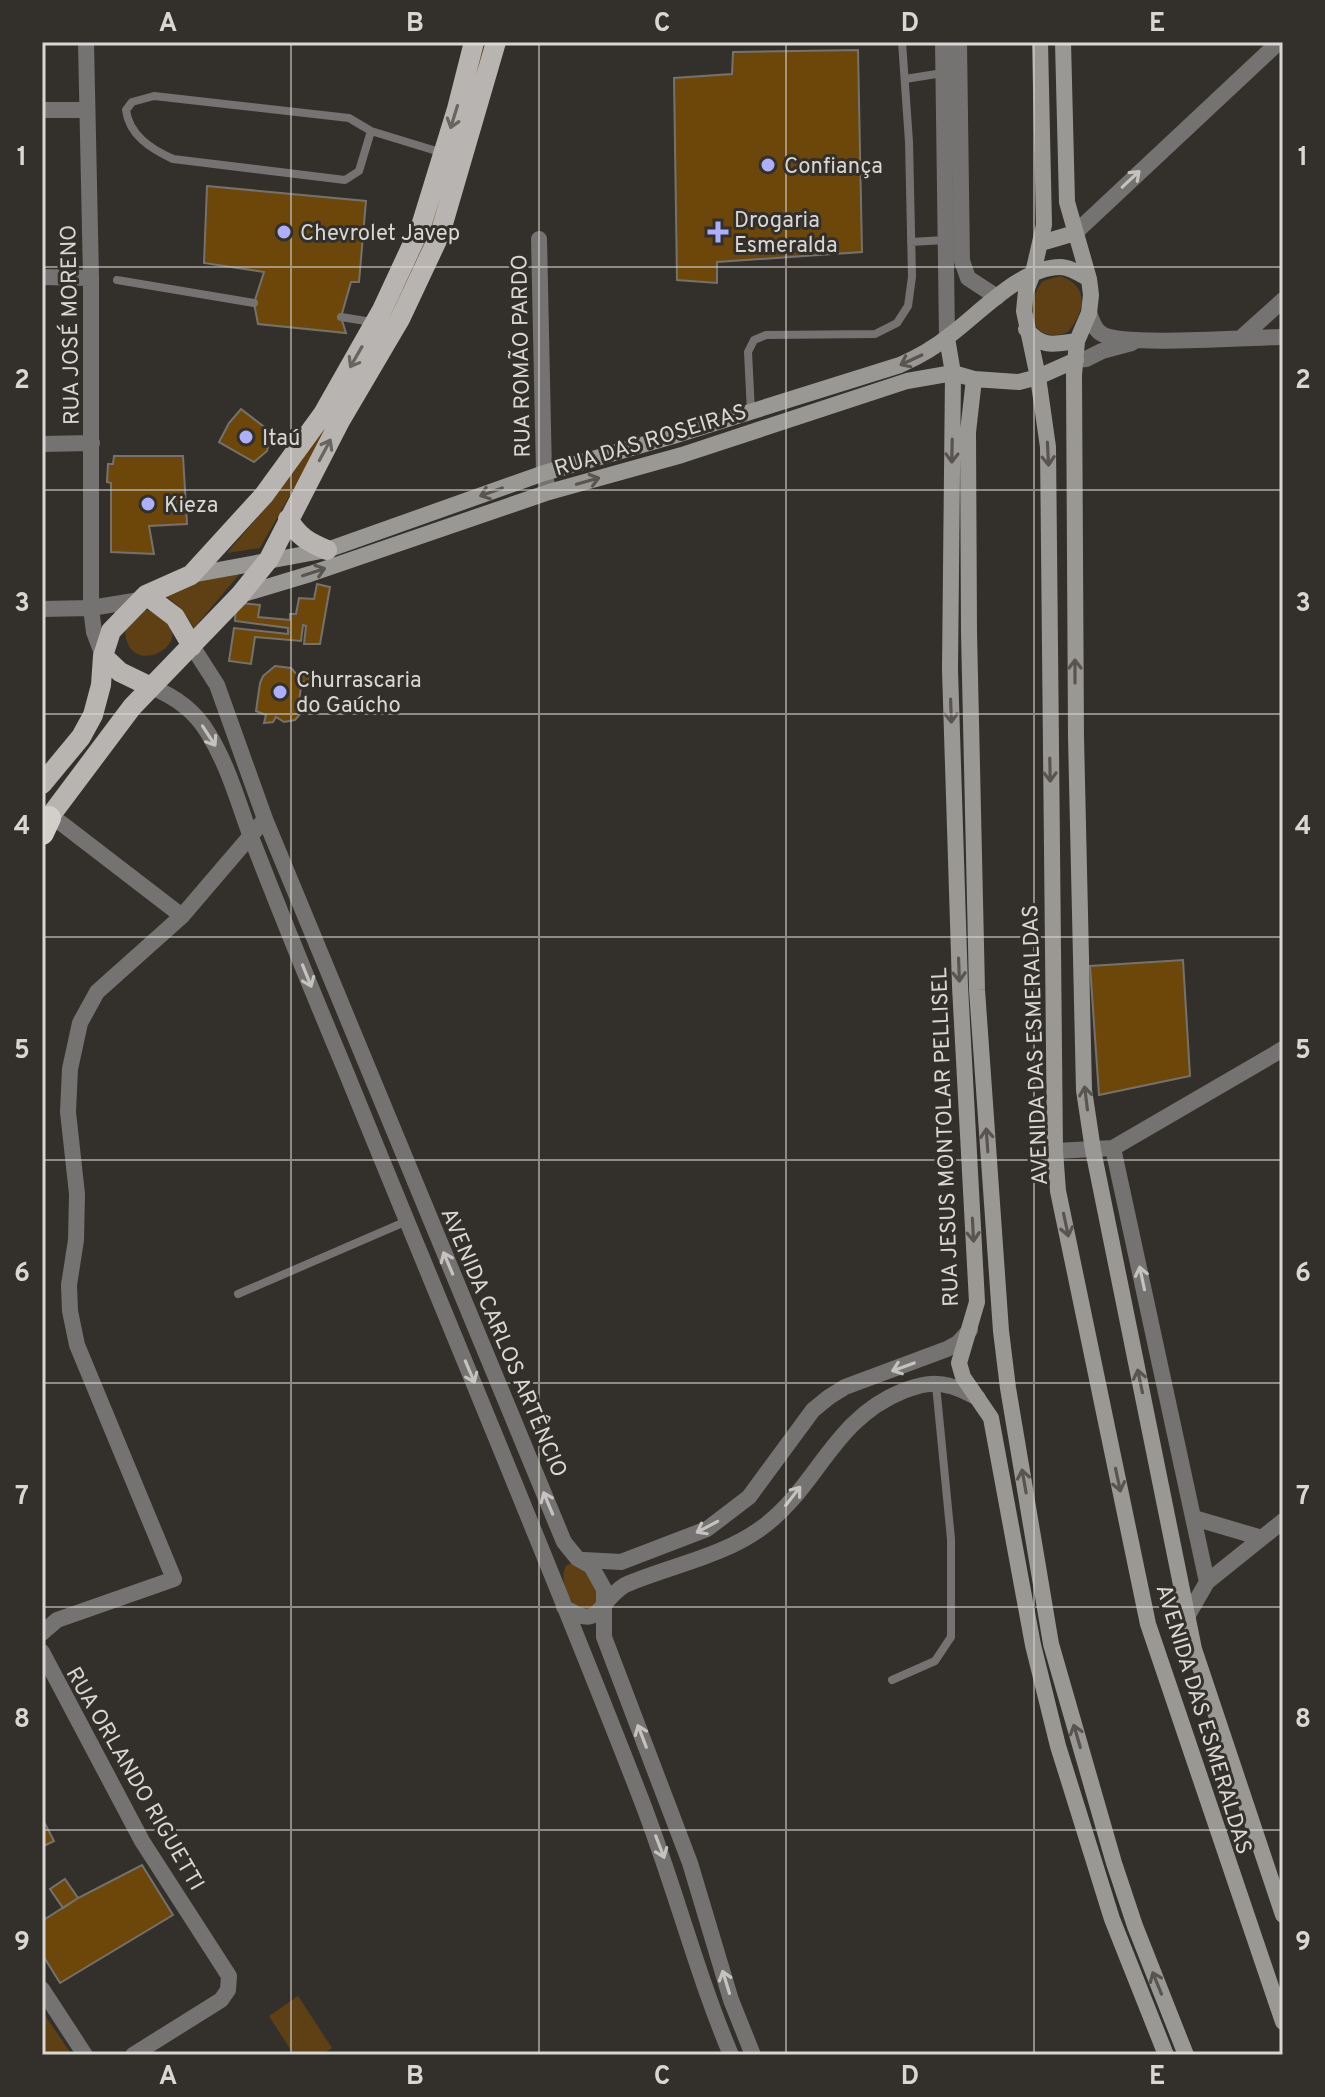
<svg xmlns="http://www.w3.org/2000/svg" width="1325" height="2097" font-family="Overpass,sans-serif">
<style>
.green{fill:#5f4014}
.building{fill:#6d4709;stroke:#75726d;stroke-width:2}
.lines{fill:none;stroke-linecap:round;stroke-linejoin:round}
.service{stroke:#747371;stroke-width:8}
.minor{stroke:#747371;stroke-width:16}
.tertiary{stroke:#747371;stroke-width:16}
.secondary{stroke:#9a9895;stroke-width:16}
.primary{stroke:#b8b4b1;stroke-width:20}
.motorway{stroke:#d2ceca;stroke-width:24}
.oneway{stroke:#686561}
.oneway2{stroke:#c5c3c0}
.oneway3{stroke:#575451}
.grid{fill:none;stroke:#d9d7d4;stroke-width:2;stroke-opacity:0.55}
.poi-dot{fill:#acaffb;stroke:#33302c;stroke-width:3}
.labels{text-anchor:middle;stroke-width:6;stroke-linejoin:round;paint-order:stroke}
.poi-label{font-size:22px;fill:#d9d7d4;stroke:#33302c;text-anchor:start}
.street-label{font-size:22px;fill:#d9d7d4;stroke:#33302c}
.neatline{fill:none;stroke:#d9d7d4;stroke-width:3}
.grid-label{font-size:26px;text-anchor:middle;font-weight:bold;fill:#d9d7d4}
</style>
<rect width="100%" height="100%" fill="#33302c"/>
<path class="green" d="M480 42H485L475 89 430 235 402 297 260 548 227 553 274 498 399 295Z
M1060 276C1090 286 1085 311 1068 332 1030 346 1022 305 1043 281Z
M242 571 194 628C185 614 177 602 162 594L188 582Z
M144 610C153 610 159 615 166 621 193 646 127 680 125 630Z
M574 1562 579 1563 600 1595 594 1609H577C568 1597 559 1580 566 1566Z
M298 1996 332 2048 321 2055H294L269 2016Z
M42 2011 72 2055H42Z"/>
<path class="building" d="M858 50 862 252 717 262V283L677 280 674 78 732 74 733 52Z
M207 186 366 201 359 282H351L341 317 346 333 258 324 254 303 264 272 204 263Z
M241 409 272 433 267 451 254 462 219 442 229 423Z
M114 456H183L187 524 149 526 154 554 111 552V483L107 482 108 464H113Z
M317 584 330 587 320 644H304L306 626 303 625 301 641 255 637 251 664 229 661 234 628 288 634V628L235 621 236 606 240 603 260 605 258 617 290 620V614H296L299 598 314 599Z
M275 666 291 668 299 677 308 674 311 681 302 682 299 700 308 705 295 720 284 722 276 717 273 722 264 723 266 715 256 711 260 683 263 676Z
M1183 960 1190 1076 1099 1095 1090 966Z
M42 1818 54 1841 42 1847Z
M142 1865 173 1915 60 1983 42 1954V1921L78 1898Z
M65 1879 78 1898 63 1908 50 1889Z"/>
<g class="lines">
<path class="service" d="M905 79 943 73
M371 131 359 171 345 180 173 159C151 149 129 135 126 110L132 102 154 96 349 118 371 131 443 153
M911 242 945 240
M117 280 254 303
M341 317 372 322
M751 412 748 352 754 340 766 335 875 334 897 323 908 306 912 277 909 142 902 42
M238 1294 407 1221
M892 1680 935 1661 951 1637V1539L936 1385"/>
<path class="minor" d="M86 42 91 278V608L94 632 103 656
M943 42 947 338
M959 42 962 261 968 278 997 297
M42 110H87
M1075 233 1279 42
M539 239 544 473 549 492
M42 277 91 278
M1089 313C1092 320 1094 330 1102 334 1123 347 1251 337 1283 337
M1242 337 1283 300
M1076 360 1086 359 1102 351 1132 343
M42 444 92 443
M42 609 91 608 140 600
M61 823 182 916
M1113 1148 1207 1582
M1055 1151 1113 1148 1283 1049
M1194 1518 1262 1538
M1188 1615 1207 1582 1283 1521
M42 1633 57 1620 174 1579 77 1345 70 1311 69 1285 76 1240 77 1194 68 1112 70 1069 80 1023 97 992 182 916 265 819
M42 1652 142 1841 229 1976 228 1990 221 2000 133 2055
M42 1989 85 2055"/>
<path class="tertiary" d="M192 646 217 685 265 819 564 1542 577 1558 591 1566 604 1589V1637L690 1863 731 2000 753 2055
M151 687C174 696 195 711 208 733 228 765 238 802 251 837 281 914 312 991 344 1067 443 1311 546 1554 641 1799 674 1884 696 1972 731 2055
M584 1560 621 1562 707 1529 749 1497 813 1410 829 1397 845 1387 947 1349 958 1343 970 1330
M564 1607C601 1632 596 1603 625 1585 669 1566 721 1557 760 1529 818 1488 831 1420 903 1391 919 1385 934 1381 950 1386 960 1388 969 1394 978 1398"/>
<path class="secondary" d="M1040 42 1044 225 1033 273 1026 291 1024 311 1038 377 1048 447 1055 1151 1058 1191 1148 1624 1283 2022
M1063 42 1067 202 1089 279 1091 295 1089 313 1077 341 1074 375 1076 737 1084 1090 1093 1150 1194 1649 1283 1915
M1041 243 1075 233
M1026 329C1043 349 1054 344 1077 341
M947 338 953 373 950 670 960 986 977 1302 959 1363 963 1377 991 1418 1033 1645 1058 1746 1112 1919 1166 2055
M974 379 968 432 969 632 977 990 1001 1331 1008 1388 1051 1644 1114 1863 1135 1926 1186 2055
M191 575 327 550 544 473 673 436 900 365C918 357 934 348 949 336 979 314 1021 267 1060 267 1070 267 1080 274 1089 279
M240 595 310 574 549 492 682 455 907 381 953 373 974 379 1019 382 1038 377 1076 360"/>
<path class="primary" d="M288 519C299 537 308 542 327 550
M146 595 175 617 192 646
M103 656 120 672 151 687
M42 784 81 737 93 715 101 685 103 656 111 631 146 595 191 575 264 495 323 414 382 310 421 226 457 109 474 42
M42 827 132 707 240 595 269 559 340 421 400 319 440 234 496 42"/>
<path class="motorway" d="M42 833 49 818"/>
</g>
<defs><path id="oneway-shaft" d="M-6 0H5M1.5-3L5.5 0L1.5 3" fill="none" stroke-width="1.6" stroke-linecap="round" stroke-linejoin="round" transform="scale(2)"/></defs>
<g class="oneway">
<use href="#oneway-shaft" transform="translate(454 117) rotate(107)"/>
<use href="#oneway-shaft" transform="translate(356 357) rotate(120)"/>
<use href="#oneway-shaft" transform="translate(325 450) rotate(-62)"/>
</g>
<g class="oneway2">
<use href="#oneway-shaft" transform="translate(1131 179) rotate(-43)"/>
<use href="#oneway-shaft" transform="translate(209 736) rotate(57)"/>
<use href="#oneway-shaft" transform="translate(307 976) rotate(68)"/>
<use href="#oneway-shaft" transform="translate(448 1263) rotate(-113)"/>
<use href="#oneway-shaft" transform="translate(1142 1278) rotate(-102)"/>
<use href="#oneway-shaft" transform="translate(903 1367) rotate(160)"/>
<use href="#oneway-shaft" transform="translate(470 1372) rotate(67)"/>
<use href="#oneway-shaft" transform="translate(793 1496) rotate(-52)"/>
<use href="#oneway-shaft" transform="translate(548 1503) rotate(-113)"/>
<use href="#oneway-shaft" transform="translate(707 1527) rotate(152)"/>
<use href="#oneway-shaft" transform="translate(642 1736) rotate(-111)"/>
<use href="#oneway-shaft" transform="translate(660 1847) rotate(69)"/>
<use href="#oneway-shaft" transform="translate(726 1982) rotate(-107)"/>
</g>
<g class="oneway3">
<use href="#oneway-shaft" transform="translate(911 360) rotate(155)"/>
<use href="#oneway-shaft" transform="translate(952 451) rotate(91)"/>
<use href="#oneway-shaft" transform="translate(1048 454) rotate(87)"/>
<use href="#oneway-shaft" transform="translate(588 481) rotate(-16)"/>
<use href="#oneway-shaft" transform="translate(491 492) rotate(160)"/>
<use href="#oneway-shaft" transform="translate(314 572) rotate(-18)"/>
<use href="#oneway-shaft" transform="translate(1075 671) rotate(-90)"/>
<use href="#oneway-shaft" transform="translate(951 711) rotate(88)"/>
<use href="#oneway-shaft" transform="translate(1050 770) rotate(89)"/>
<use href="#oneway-shaft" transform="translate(959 970) rotate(88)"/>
<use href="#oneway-shaft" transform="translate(1086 1098) rotate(-97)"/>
<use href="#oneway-shaft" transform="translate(987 1140) rotate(-94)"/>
<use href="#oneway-shaft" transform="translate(1066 1225) rotate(78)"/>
<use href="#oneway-shaft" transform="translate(973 1230) rotate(87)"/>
<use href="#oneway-shaft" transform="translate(1140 1381) rotate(-102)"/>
<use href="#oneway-shaft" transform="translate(1118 1480) rotate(78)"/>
<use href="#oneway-shaft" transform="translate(1024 1481) rotate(-100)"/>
<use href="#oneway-shaft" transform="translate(1077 1736) rotate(-106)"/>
<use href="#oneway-shaft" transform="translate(1157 1983) rotate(-112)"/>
</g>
<path class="grid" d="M291 42V2055M539 42V2055M786 42V2055M1034 42V2055M42 267H1283M42 490H1283M42 714H1283M42 937H1283M42 1160H1283M42 1383H1283M42 1607H1283M42 1830H1283"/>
<g class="poi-dot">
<circle cx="768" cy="165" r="8"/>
<circle cx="284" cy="232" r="8"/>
<path d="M714 220h8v8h8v8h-8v8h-8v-8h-8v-8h8z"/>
<circle cx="246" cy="437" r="8"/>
<circle cx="148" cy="504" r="8"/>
<circle cx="280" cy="692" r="8"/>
</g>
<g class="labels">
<g class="poi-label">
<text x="784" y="173">Confiança</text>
<text x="734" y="227">Drogaria<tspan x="734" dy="25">Esmeralda</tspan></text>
<text x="300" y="240">Chevrolet Javep</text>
<text x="262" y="445">Itaú</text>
<text x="164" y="512">Kieza</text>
<text x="296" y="687">Churrascaria<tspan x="296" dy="25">do Gaúcho</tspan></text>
</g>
<g class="street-label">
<text transform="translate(69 325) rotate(-91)" y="8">RUA JOSÉ MORENO</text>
<text transform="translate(520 356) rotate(-91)" y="8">RUA ROMÃO PARDO</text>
<text transform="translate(650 439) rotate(-17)" y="8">RUA DAS ROSEIRAS</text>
<text transform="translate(1034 1045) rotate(-92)" y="8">AVENIDA DAS ESMERALDAS</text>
<text transform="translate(944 1137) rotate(-92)" y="8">RUA JESUS MONTOLAR PELLISEL</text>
<text transform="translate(505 1342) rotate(67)" y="8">AVENIDA CARLOS ARTÊNCIO</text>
<text transform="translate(1205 1719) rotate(73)" y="8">AVENIDA DAS ESMERALDAS</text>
<text transform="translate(136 1778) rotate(60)" y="8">RUA ORLANDO RIGUETTI</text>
</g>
</g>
<rect width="1325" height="2097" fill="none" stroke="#33302c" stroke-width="88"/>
<rect x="44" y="44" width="1237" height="2009" class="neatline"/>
<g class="grid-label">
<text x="168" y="31">A</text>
<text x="415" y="31">B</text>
<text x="662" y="31">C</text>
<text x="910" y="31">D</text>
<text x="1157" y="31">E</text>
<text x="22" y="165">1</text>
<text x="1303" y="165">1</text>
<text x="22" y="388">2</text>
<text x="1303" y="388">2</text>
<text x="22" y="611">3</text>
<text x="1303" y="611">3</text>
<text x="22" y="834">4</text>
<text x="1303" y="834">4</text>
<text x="22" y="1058">5</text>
<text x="1303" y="1058">5</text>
<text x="22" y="1281">6</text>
<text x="1303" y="1281">6</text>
<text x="22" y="1504">7</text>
<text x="1303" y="1504">7</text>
<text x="22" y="1727">8</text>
<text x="1303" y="1727">8</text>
<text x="22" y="1950">9</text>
<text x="1303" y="1950">9</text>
<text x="168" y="2084">A</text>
<text x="415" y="2084">B</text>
<text x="662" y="2084">C</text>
<text x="910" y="2084">D</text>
<text x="1157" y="2084">E</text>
</g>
</svg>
